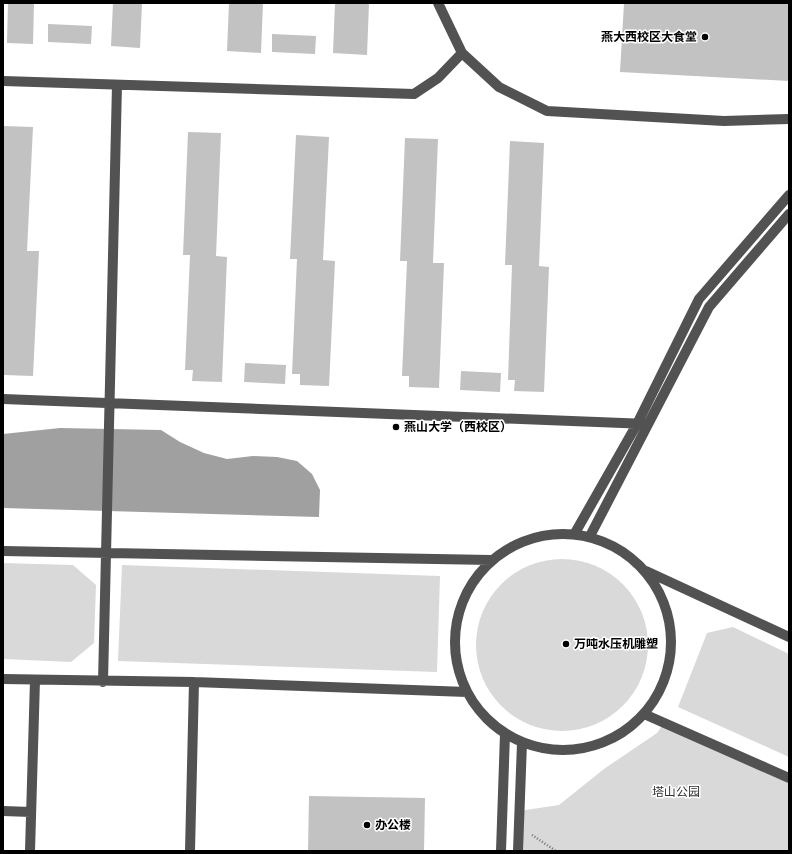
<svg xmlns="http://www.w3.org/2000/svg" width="792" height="854" font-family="'Sofia Sans Condensed','Noto Sans SC',sans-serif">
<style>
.green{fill:#d9d9d9}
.water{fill:#a0a0a0}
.building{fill:#c2c2c2}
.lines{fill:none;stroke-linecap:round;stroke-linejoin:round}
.path{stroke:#747474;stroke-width:2.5;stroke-dasharray:1 2;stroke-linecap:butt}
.minor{stroke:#525252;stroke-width:10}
.poi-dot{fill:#000;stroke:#fff;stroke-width:1.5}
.labels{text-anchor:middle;stroke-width:3;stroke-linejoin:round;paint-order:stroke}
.poi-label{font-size:12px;font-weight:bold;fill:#000;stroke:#fff;text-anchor:start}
.park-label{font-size:12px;fill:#303030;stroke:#fff}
</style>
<rect width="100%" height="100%" fill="#fff"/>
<path class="green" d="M476 645a86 86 0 1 1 172 0a86 86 0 1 1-172 0Z
M3 563 73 565 96 585 94 643 71 662 3 659Z
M122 565 440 576 437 672 118 661Z
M733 627 789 654V757L678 707 707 633Z
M664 723 789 778V851H518L519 811 559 805 604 769 657 733Z"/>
<path class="water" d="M60 428 161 430 180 442 204 453 227 459 253 456 277 457 297 461 312 474 320 490 319 517 3 508V434Z"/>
<path class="building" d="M8 3H34L33 44 7 43Z
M113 3H142L140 48 111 46Z
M229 3H263L261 53 227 51Z
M335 3H369L367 55 333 53Z
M624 3H789V81L620 72Z
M48 24 92 26 91 44 48 42Z
M272 34 316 36 315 54 272 52Z
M3 126 33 127 27 251H39L33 376 4 375Z
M188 132 221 133 216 256 227 257 222 382 192 381 193 370H185L190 255H183Z
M296 135 329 137 323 260 335 261 329 386 300 385V374H292L297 259H290Z
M405 138 438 139 433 263H444L439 388 409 387V376H402L407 261H400Z
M510 141 544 143 539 266 549 267 544 392 514 391 515 380H508L512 265H505Z
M245 363 286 365 285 384 244 382Z
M461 371 501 373 500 392 460 390Z
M309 796 425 798 424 851H308Z"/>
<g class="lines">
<path class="path" d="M532 835 556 851"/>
<path class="minor" d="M438 3 462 53 499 87 547 111 724 121 789 119
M3 81 414 94 438 78 462 53
M3 399 648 424
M575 533 637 424 699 299 789 195
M455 642a108 108 0 1 1 216 0a108 108 0 1 1-216 0Z
M590 536 709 307 789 214
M3 551 491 560
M646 571 789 637
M3 679 194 682 467 692
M103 682 117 85
M644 714 789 778
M3 811 31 812
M30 851 35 680
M190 851 194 682
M501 851 505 734
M518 851 522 743"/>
</g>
<g class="poi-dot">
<circle cx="705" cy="37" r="4"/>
<circle cx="396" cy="427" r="4"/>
<circle cx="566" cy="644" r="4"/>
<circle cx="367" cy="825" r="4"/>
</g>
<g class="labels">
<g class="poi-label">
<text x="697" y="41" text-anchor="end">燕大西校区大食堂</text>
<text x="404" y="431">燕山大学（西校区）</text>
<text x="574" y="648">万吨水压机雕塑</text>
<text x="375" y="829">办公楼</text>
</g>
<g class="park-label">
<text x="676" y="796">塔山公园</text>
</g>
</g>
<rect width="792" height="854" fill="none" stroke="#000000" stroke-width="8"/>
</svg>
